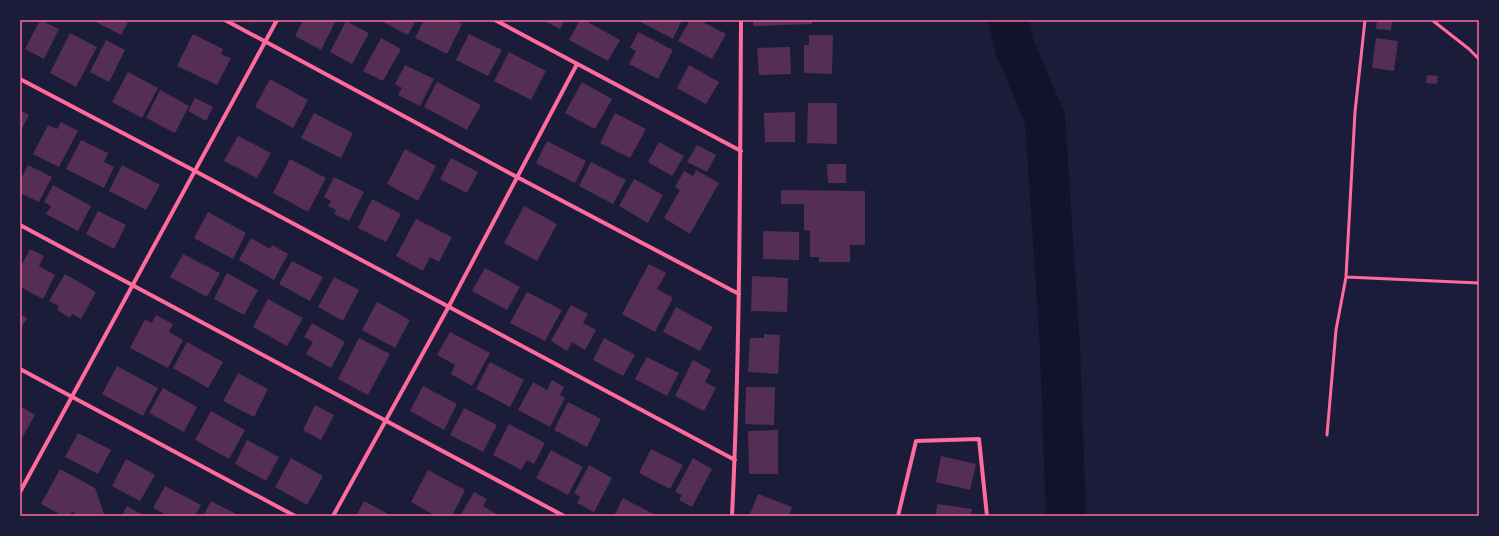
<svg xmlns="http://www.w3.org/2000/svg" width="1499" height="536" font-family="'Work Sans',sans-serif">
<style>
.green{fill:#2a1e3b}
.lines{fill:none;stroke-linecap:round;stroke-linejoin:round}
.river{stroke:#12122b;stroke-width:40}
.building{fill:#542f53}
.service{stroke:#ff6b9d;stroke-width:3}
.minor{stroke:#ff6b9d;stroke-width:4}
.neatline{fill:none;stroke:#ff6b9d;stroke-width:1.5}
</style>
<rect width="100%" height="100%" fill="#1b1b3a"/>
<path class="green" d="M239 20H261L259 24 248 25Z"/>
<g class="lines">
<path class="river" d="M1008 20 1015 48 1045 118 1060 347 1066 516"/>
</g>
<path class="building" d="M40 20 59 29 44 59 25 49Z
M92 20H129L121 35Z
M303 20H336L321 50 295 36Z
M379 20H416L408 35Z
M424 20H455L462 24 447 54 415 38Z
M543 20H565L560 29Z
M580 20H584L620 40 608 61 569 40Z
M637 20H682L673 39Z
M690 20H699L726 34 712 59 678 41Z
M753 20H812V24L753 26Z
M1377 20H1392L1391 30 1376 29Z
M346 21 369 33 352 64 330 52Z
M638 32 673 50 658 79 629 64 636 51 630 48Z
M70 33 97 47 76 87 50 73Z
M193 34 223 49 221 54 231 58 217 85 177 66Z
M469 34 502 50 488 76 456 60Z
M809 35H833L832 74 804 73V45H809Z
M381 38 401 49 383 81 363 71Z
M1376 38 1398 41 1394 71 1372 68Z
M106 40 125 50 109 82 90 72Z
M790 47 791 74 759 75 757 48Z
M509 52 546 71 531 100 494 81Z
M405 65 434 79 420 106 398 95 402 88 395 84Z
M689 65 719 82 706 104 677 88Z
M128 72 158 88 142 118 112 102Z
M1427 75 1438 76 1437 84 1426 83Z
M270 79 308 100 293 128 255 107Z
M437 82 481 105 467 130 424 107Z
M582 82 612 99 595 129 565 113Z
M160 90 189 106 175 133 146 118Z
M195 98 213 107 206 121 188 111Z
M808 103H837V144L807 143Z
M20 110 29 115 20 132Z
M795 112V142H765L764 113Z
M314 113 353 133 341 158 301 138Z
M615 113 646 129 630 158 600 143Z
M61 122 78 131 59 167 33 154 48 125 57 129Z
M238 136 271 153 257 178 224 161Z
M81 140 108 153 104 162 114 167 104 188 66 169Z
M547 141 586 161 575 183 536 163Z
M659 142 684 156 672 176 648 162Z
M697 145 716 155 707 172 687 162Z
M405 149 436 166 418 201 387 184Z
M451 158 478 172 467 193 440 179Z
M290 159 326 178 308 212 273 193Z
M591 162 626 180 613 204 579 186Z
M827 164H846V183H828Z
M28 165 52 177 39 202 20 193V181Z
M122 165 160 185 146 210 109 191Z
M696 170 719 183 690 234 664 218 680 190 675 187 684 171 693 176Z
M334 177 364 192 349 221 334 214 336 210 328 206 331 201 324 197Z
M634 179 663 195 648 223 619 206Z
M53 185 91 206 78 231 46 214 51 206 44 202Z
M781 190 865 191V245H850V262H819V257H810V231L804 230V204H781Z
M372 199 401 214 386 242 358 228Z
M524 206 557 224 537 261 504 243Z
M98 211 126 225 114 249 86 234Z
M208 212 246 233 233 259 194 238Z
M416 219 452 237 439 262 430 257 423 271 396 256Z
M763 231 799 232V260L763 259Z
M251 238 270 249 272 245 288 254 274 280 239 260Z
M30 249 44 256 39 266 55 275 43 299 20 287V268Z
M183 254 220 273 207 297 170 277Z
M292 261 323 277 310 301 279 284Z
M649 264 666 273 657 289 673 298 655 332 622 314Z
M485 268 520 287 507 310 472 291Z
M227 273 258 290 244 315 214 299Z
M65 274 96 292 81 319 72 314 70 318 57 310 59 306 49 301Z
M752 276 788 278 787 312 751 311Z
M334 277 359 290 343 321 318 307Z
M527 292 562 310 545 341 510 323Z
M268 299 303 318 287 346 253 327Z
M377 302 410 320 395 348 362 330Z
M571 305 588 314 583 323 596 330 585 350 572 342 567 351 551 341Z
M676 307 713 327 700 351 663 332Z
M20 314 27 318 20 330Z
M156 315 173 324 169 332 183 340 168 368 130 348 145 319 152 323Z
M312 323 345 342 331 368 306 354 313 342 304 337Z
M450 332 490 353 472 386 451 374 455 365 437 355Z
M764 334 780 335 778 374 748 372 750 338H764Z
M359 338 390 354 368 395 338 379Z
M604 338 635 355 623 376 593 360Z
M187 342 223 362 208 388 173 368Z
M647 357 679 373 667 396 635 379Z
M693 360 711 370 705 382 716 388 704 411 675 396Z
M490 362 524 380 510 407 476 389Z
M117 366 158 388 143 416 102 394Z
M238 373 268 389 254 417 223 401Z
M552 380 564 387 560 395 565 398 550 427 518 410 533 382 547 390Z
M423 386 457 404 444 430 410 411Z
M746 387H775L774 425 745 424Z
M163 388 197 407 184 432 149 413Z
M568 402 601 419 587 447 554 430Z
M315 405 334 415 321 440 303 430Z
M20 406 35 415 22 438 20 437Z
M464 408 497 425 483 452 450 435Z
M211 411 245 430 229 459 195 440Z
M509 424 545 443 534 464 527 460 521 470 493 455Z
M778 430V474H749L748 431Z
M78 433 111 450 98 474 65 457Z
M247 440 279 457 266 481 235 464Z
M651 449 683 465 670 489 639 473Z
M551 450 583 467 568 495 536 478Z
M941 456 976 464 970 490 936 482Z
M291 458 323 476 307 505 275 487Z
M693 458 712 469 692 507 679 500 682 495 675 492Z
M126 459 155 475 140 501 112 486Z
M589 465 612 478 594 512 577 503 580 497 574 493Z
M60 469 95 488 104 514 99 516H79L72 512 69 516H63L41 504Z
M428 470 465 490 452 516H436L411 502Z
M165 486 201 505 195 516H168L153 508Z
M474 492 487 499 483 506 500 516H460Z
M758 494 792 507 789 516H749Z
M623 498 657 516H614Z
M211 501 240 516H203Z
M364 501 392 516H356Z
M937 504 972 509 971 516H936Z
M127 506 145 516H122Z"/>
<g class="lines">
<path class="service" d="M1432 20 1469 49 1479 59
M1346 277 1479 283
M1327 435 1336 330 1346 277 1355 112 1365 20"/>
<path class="minor" d="M225 20 517 177 739 294
M495 20 741 151
M20 79 195 171 735 460
M20 225 564 516
M20 369 295 516
M20 492 277 20
M333 516 449 306 577 64
M732 516C740 351 740 185 741 20
M898 516 916 441 979 439 987 516"/>
</g>
<rect width="1499" height="536" fill="none" stroke="#1b1b3a" stroke-width="42"/>
<rect x="21" y="21" width="1457" height="494" class="neatline"/>
</svg>
